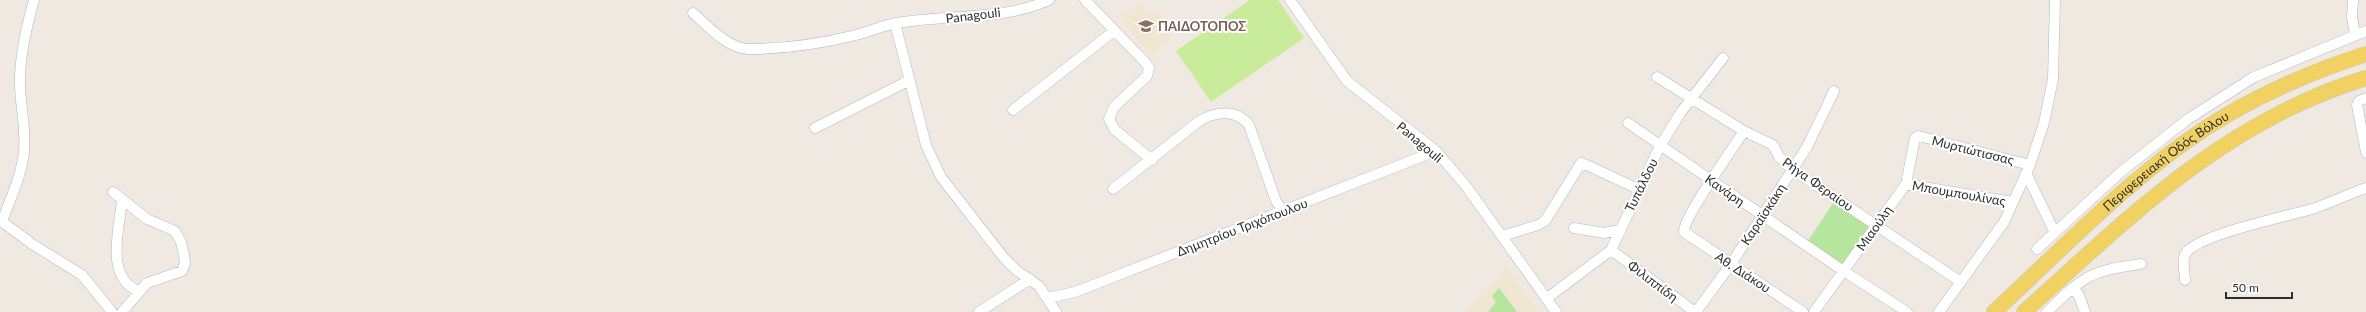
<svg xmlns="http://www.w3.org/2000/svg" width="2366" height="312" font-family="Lato,sans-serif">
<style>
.education{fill:#f0e6d1}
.green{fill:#b6e59e}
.pitch{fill:#c9ec9a}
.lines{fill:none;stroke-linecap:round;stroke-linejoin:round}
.street-casing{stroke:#b4b7c1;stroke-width:11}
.primary-casing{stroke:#c9c9c9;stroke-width:16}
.street{stroke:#fff;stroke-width:10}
.primary{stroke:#f2d163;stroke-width:15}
.labels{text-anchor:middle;stroke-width:4;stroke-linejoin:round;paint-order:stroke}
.street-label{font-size:13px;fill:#2e2e2e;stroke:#fff}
.education-label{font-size:13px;font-weight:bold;fill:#785e54;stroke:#fff;text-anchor:start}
</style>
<rect width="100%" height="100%" fill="#efe9e1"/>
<path class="education" d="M1143 6 1146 12 1158 10 1172 37 1150 55 1118 15Z
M1506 267 1539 312H1467Z"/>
<path class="green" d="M1835 200 1872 224 1844 265 1808 241Z
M1499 288 1500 289 1517 312H1488L1496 302 1492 296Z"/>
<path class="pitch" d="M1250 0H1278L1304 38 1211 102 1176 51Z"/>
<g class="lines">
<g class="street-casing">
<path id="street" d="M1085 0 1145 62 1149 68 1147 76 1114 107 1109 119 1115 130 1152 160
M1290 0 1347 81 1436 151 1466 186 1556 312
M2353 0 2352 17 2355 34
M693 13C708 26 727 48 748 49 785 49 820 44 856 35 869 32 883 25 897 23 947 14 1002 21 1049 0
M895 23 926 145 941 177 1004 258 1016 270 1039 286 1056 312
M1657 77 1744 131 1773 145 1779 157 1792 169 1961 282
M2366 98 2359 101 2357 105 2366 152
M1013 110 1114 31
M1628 123 1842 270 1907 312
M815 128 908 81
M1744 131C1734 147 1682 219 1684 232L1803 312
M2026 173 2055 233
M1906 184 2012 202
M1113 189 1198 122C1213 112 1235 108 1249 125L1276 201 1283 211
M113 192 147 219 175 231 181 242 184 255 185 263 182 271 147 283 122 312
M122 201C119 229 105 277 138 291
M0 220 32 244 82 275 112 312
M2 222C10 199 22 175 24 151 26 130 21 109 20 87 19 58 26 28 34 0
M1574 228 1604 233 1620 230
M1502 236 1538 225 1545 221 1581 163 1589 166 1638 189
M2037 249 2122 171 2188 119 2254 77 2366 31
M1611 250 1695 312
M2185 280C2185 272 2181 260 2186 253 2198 234 2290 216 2315 208 2332 202 2349 194 2366 188
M2070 290 2078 293 2085 312
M1048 298 1075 292 1436 151
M1546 299 1611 250 1660 146 1681 112 1723 58
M979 312 1030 279
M1696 312 1731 264 1807 147 1834 91
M1814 312 1906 184 1915 138 1919 136 2030 165
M1939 312 2004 222 2030 165 2044 123 2053 79 2055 0
M2047 312C2084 276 2089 271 2141 264"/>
</g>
<g class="primary-casing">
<g id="primary">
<path id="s1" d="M1994 312C2056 255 2116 192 2184 143 2239 103 2301 75 2366 54"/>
<path d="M2024 312C2131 216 2223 122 2366 78"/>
</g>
</g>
<use href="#street" class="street"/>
<use href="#primary" class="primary"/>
</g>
<defs>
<g id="school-bare" transform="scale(1.2)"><path d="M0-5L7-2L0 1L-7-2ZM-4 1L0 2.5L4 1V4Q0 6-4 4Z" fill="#8d6e63" stroke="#fff" stroke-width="2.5" paint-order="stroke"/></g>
</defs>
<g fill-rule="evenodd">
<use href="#school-bare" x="1146" y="26"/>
</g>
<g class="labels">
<g class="street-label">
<text transform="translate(973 15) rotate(-7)" y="5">Panagouli</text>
<text transform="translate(1420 142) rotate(40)" y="5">Panagouli</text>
<text transform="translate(1973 150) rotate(14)" y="5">Μυρτιώτισσας</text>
<text dy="5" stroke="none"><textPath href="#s1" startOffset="229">Περιφερειακή Οδός Βόλου</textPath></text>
<text transform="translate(1818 184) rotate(35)" y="5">Ρήγα Φεραίου</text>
<text transform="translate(1641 185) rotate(-64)" y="5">Τυπάλδου</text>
<text transform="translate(1725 190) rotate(35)" y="5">Κανάρη</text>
<text transform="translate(1959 193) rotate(10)" y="5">Μπουμπουλίνας</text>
<text transform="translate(1763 214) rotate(-57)" y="5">Καραϊσκάκη</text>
<text transform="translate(1242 227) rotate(-21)" y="5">Δημητρίου Τριχόπουλου</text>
<text transform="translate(1874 228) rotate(-55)" y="5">Μιαούλη</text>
<text transform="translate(1743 272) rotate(33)" y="5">Αθ. Διάκου</text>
<text transform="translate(1653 281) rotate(37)" y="5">Φιλιππίδη</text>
</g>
<g class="education-label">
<text x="1158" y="31">ΠΑΙΔΟΤΟΠΟΣ</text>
</g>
</g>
<path d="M2226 292v6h66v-6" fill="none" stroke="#2e2e2e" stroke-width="2"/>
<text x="2232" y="292" font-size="12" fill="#2e2e2e" stroke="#ffffff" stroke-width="3" paint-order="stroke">50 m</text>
</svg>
